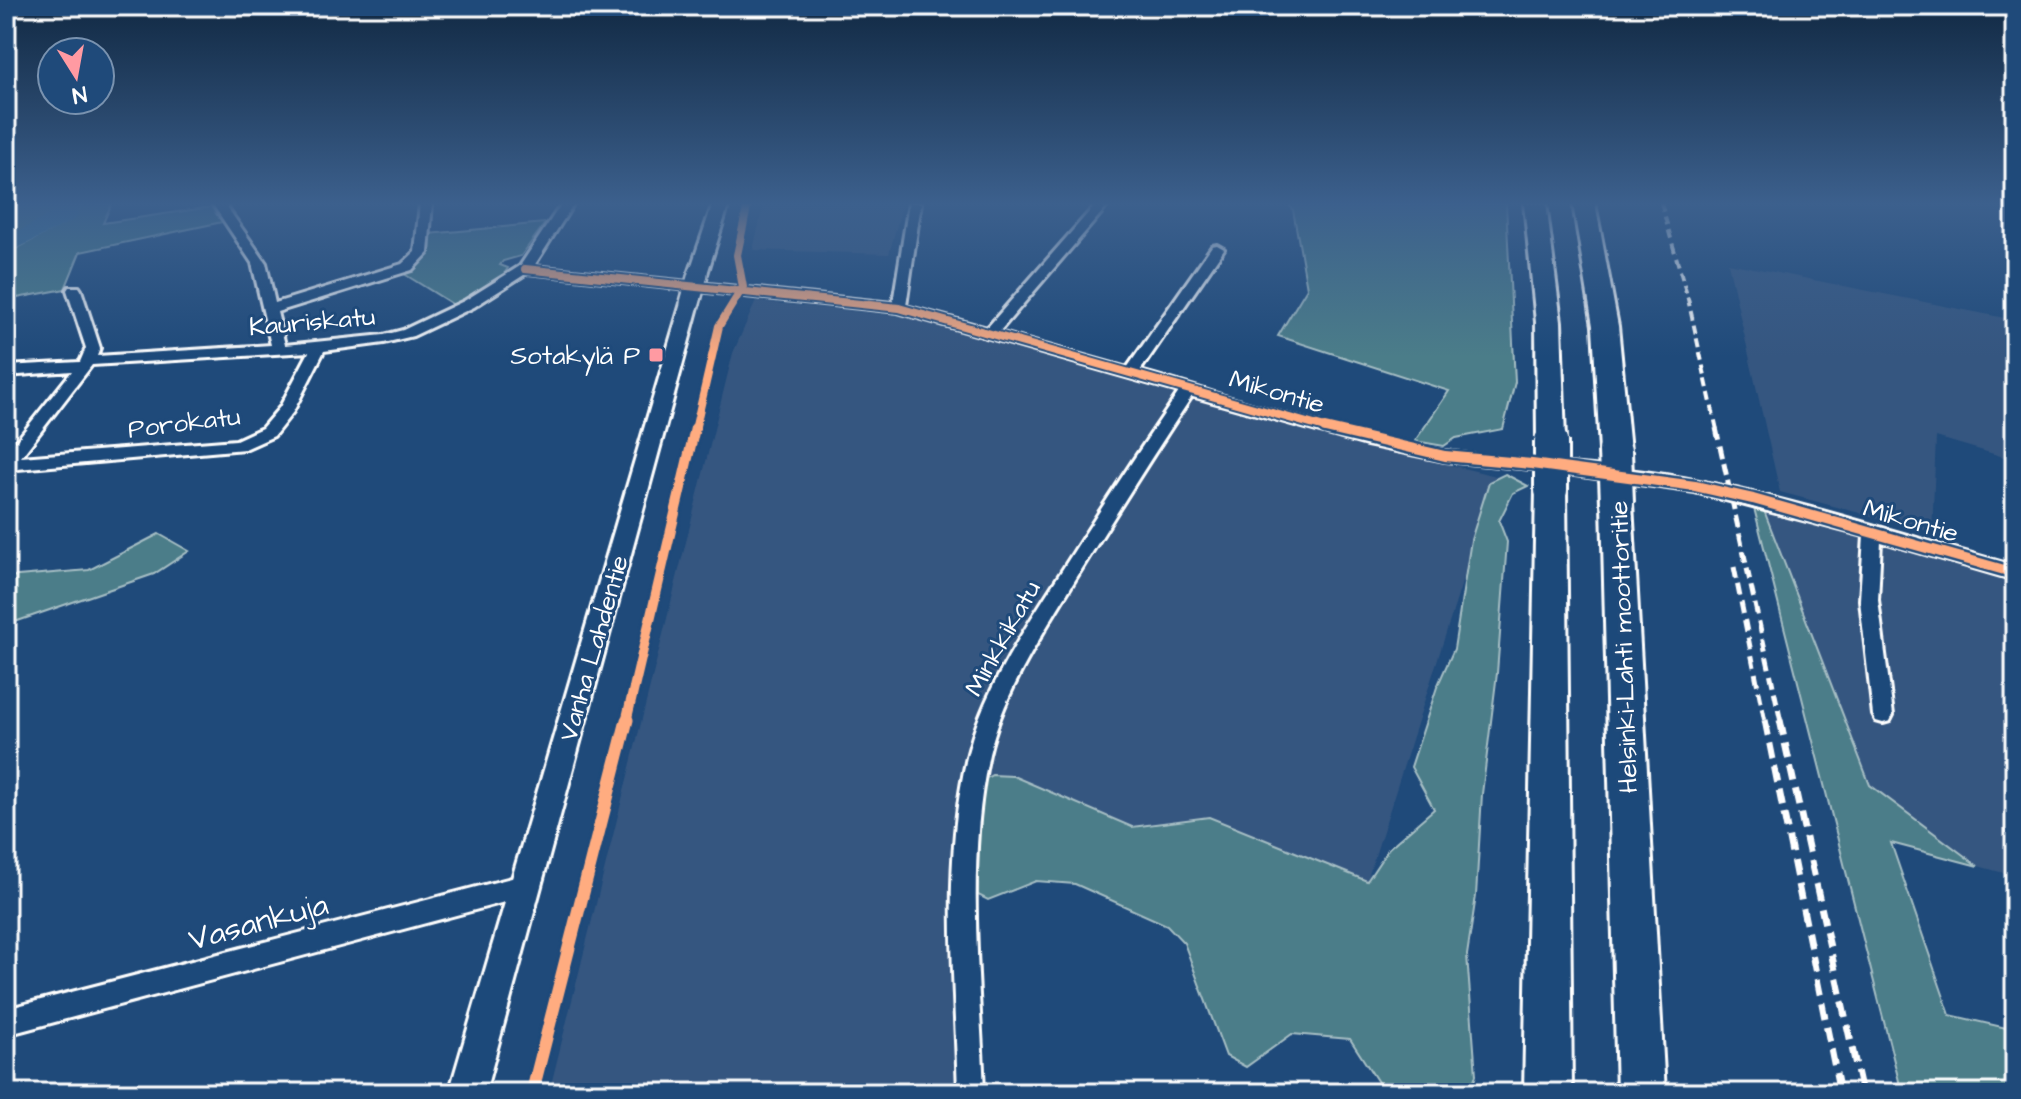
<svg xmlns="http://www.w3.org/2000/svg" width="2021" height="1099" font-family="'Architects Daughter',sans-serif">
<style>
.built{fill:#365780}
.green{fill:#4c7d89;stroke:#a6bec4;stroke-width:2}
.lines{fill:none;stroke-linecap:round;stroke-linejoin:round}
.river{fill:#427a9b;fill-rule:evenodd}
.minor-casing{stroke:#fff;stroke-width:6}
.secondary-casing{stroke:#fff;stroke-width:6}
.motorway-casing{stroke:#fff;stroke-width:6}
.minor{fill:#1f4a7a;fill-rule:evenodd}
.secondary{fill:#1f4a7a;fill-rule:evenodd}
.motorway{fill:#1f4a7a;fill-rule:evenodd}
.rail-far2{stroke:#fff;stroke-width:4;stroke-dasharray:9 5;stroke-linecap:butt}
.rail-far1{stroke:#fff;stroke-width:5;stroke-dasharray:12 6;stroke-linecap:butt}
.rail{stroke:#fff;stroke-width:7;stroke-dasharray:16 8;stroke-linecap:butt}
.secondary-bridge-casing{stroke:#fff;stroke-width:24;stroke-linecap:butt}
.motorway-bridge-casing{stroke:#fff;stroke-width:38;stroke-linecap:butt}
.secondary-bridge{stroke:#1f4a7a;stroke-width:19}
.motorway-bridge{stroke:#1f4a7a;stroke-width:32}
.cycleway-far2-casing{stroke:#1f4a7a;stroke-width:12}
.cycleway-far1-casing{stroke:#1f4a7a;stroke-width:15}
.cycleway-casing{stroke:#1f4a7a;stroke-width:18}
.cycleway-far2{stroke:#ffac80;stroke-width:8}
.cycleway-far1{stroke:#ffac80;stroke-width:10}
.cycleway{stroke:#ffac80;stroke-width:13}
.poi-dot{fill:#ff9aa2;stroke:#1f4a7a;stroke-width:3}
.labels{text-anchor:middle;stroke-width:6;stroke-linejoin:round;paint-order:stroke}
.street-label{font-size:26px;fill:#fff;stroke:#1f4a7a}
.poi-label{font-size:26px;fill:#fff;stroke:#1f4a7a;text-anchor:end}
.near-street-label{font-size:32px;fill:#fff;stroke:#1f4a7a}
</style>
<rect width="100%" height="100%" fill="#1f4a7a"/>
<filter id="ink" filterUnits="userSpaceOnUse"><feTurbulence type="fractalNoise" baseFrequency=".0125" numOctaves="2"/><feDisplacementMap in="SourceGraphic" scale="16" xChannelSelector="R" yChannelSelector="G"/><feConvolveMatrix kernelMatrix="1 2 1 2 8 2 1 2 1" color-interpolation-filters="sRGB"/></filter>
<g filter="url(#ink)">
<path class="built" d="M764 203H903L889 254 753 250Z
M1728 263 2015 320V425L2011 459 1936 437 1932 532 1780 492Z
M756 301 902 316 1351 441 1496 476 1367 881 1209 817 1132 827 1013 776 992 775 972 782 963 1093H549L733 353Z
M1763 508 2015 582V876L1978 866 1870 785Z"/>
<path class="green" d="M6 203H62L60 213 6 240Z
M82 203H112L103 223 211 207 222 222 80 252 65 289 6 300V254L74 218Z
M1288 203H1506L1515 382 1503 429 1456 438 1444 446 1415 441 1449 391 1278 336 1307 288 1293 210Z
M545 223 521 256 503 261 500 265 508 268 502 277 454 305 401 272 413 267 428 234Z
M1505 474 1528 486 1513 493 1499 521 1507 542 1497 673 1482 794 1476 896 1467 955 1476 1075 1470 1093H1385L1350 1039 1292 1034 1246 1067 1226 1056 1184 943 1167 925 1075 884 1036 881 988 900 978 895 979 814 983 780 992 775 1013 776 1132 827 1209 817 1367 881 1389 848 1434 809 1411 767 1437 687 1454 649 1471 540 1489 482Z
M1754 508H1763L1870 785 1978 866 1891 843 1950 1015 2015 1030V1093H1902Z
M159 534 189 551 154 574 6 625V577L89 570Z"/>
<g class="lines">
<path class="river" d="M60 203H82L76 219 6 254V238L58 210Z"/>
<g class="minor-casing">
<path id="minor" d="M212 203H224L266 263 275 303 402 264 415 252 420 203H432L428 253 412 270 277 312 285 345 384 335 403 330 464 301 520 266 562 203H574L534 266 893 303 909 203H921L906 306 987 328 1097 203H1110L999 332 1127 368 1212 246 1217 245 1224 249 1140 371C1239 399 1343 436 1445 451 1529 463 1615 464 1699 481 1806 503 1910 537 2015 566V580L1881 541 1878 600 1893 715 1890 721 1883 723 1876 721 1873 715 1860 600 1864 536 1695 492 1532 469 1445 461 1367 445 1192 396C1152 456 1113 518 1075 580 1043 633 1003 693 989 754 965 863 980 982 984 1093H958C955 982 941 862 968 753 984 690 1024 630 1059 575 1098 513 1138 452 1179 392L898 312 527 273 474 307 413 336 384 343 324 351 293 412 274 436 245 449 6 470V454L72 371 6 376V366L80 362 86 348 67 290 69 287H79L81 290 100 348 97 356 271 345 252 263ZM309 352 280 407 262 428 236 440 21 457 92 365Z
M527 874 535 877 539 885 535 893 527 896 6 1035V1009Z"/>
</g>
<g class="secondary-casing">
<path id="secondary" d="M713 203H729L707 274 698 279 689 274Z
M690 297 699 303 485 1093H449L681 303Z"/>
</g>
<g class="motorway-casing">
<path id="motorway" d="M1524 203H1546L1561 322 1565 441 1561 448 1551 450 1541 448 1537 441 1536 322Z
M1573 203H1595L1618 326 1630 451 1625 458 1615 460 1605 458 1600 451 1593 326Z
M1551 480 1562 483 1566 490 1572 1093H1524L1536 490 1540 483Z
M1617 493 1628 496 1632 503 1665 1093H1617L1602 503 1606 496Z"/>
</g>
<use href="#minor" class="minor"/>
<use href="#secondary" class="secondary"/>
<use href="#motorway" class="motorway"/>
<path class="rail-far2" d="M1661 203 1688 299 1717 430"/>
<path class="rail-far1" d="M1716 428 1781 722
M1734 567 1765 722"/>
<path class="rail" d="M1765 720 1840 1093
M1780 720 1862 1093"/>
<g class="secondary-bridge-casing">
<path id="secondary-bridge" d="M690 303 698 274"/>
</g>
<g class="motorway-bridge-casing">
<path id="motorway-bridge" d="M1551 441V490
M1615 451 1617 503"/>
</g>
<use href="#secondary-bridge" class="secondary-bridge"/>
<use href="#motorway-bridge" class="motorway-bridge"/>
<g class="cycleway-far2-casing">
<path id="cycleway-far2" d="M525 269 899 308 1332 430
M695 430 719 326 743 287 737 255 748 203"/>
</g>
<g class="cycleway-far1-casing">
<path id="cycleway-far1" d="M1325 428 1445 456 1532 464 1695 486 1753 499 2015 573
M626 722 695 428"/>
</g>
<g class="cycleway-casing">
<path id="cycleway" d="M532 1093 627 720"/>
</g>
<use href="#cycleway-far2" class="cycleway-far2"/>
<use href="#cycleway-far1" class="cycleway-far1"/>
<use href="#cycleway" class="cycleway"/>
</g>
</g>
<linearGradient id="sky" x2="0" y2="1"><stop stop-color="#112943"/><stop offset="0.57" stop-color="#3c608d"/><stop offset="1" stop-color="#3c608d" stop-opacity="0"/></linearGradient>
<rect width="2021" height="357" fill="url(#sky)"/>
<rect class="poi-dot" x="648" y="347" width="16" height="16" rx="4"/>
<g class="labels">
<g class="street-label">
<text transform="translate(312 321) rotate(-5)" y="9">Kauriskatu</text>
<text transform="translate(1277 391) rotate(16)" y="9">Mikontie</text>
<text transform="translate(184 422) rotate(-7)" y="9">Porokatu</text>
<text transform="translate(1911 520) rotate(16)" y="9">Mikontie</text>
<text transform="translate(1002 638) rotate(-61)" y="9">Minkkikatu</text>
<text transform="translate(1623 647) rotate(-92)" y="9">Helsinki-Lahti moottoritie</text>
<text transform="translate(593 648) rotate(-74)" y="9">Vanha Lahdentie</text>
</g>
<g class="poi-label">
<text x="640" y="364">Sotakylä P</text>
</g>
<g class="near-street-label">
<text transform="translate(258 921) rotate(-15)" y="11">Vasankuja</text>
</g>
</g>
<rect width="2021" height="1099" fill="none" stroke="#1f4a7a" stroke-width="32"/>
<rect x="16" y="16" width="1989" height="1067" fill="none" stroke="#fff" stroke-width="3" filter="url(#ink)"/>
<g transform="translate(76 76) rotate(169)"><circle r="38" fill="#1f4a7a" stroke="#7992af" stroke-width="2"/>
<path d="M0-6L14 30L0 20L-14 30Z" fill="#ff9aa2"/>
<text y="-12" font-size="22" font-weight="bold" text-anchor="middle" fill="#ffffff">N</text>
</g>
</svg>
